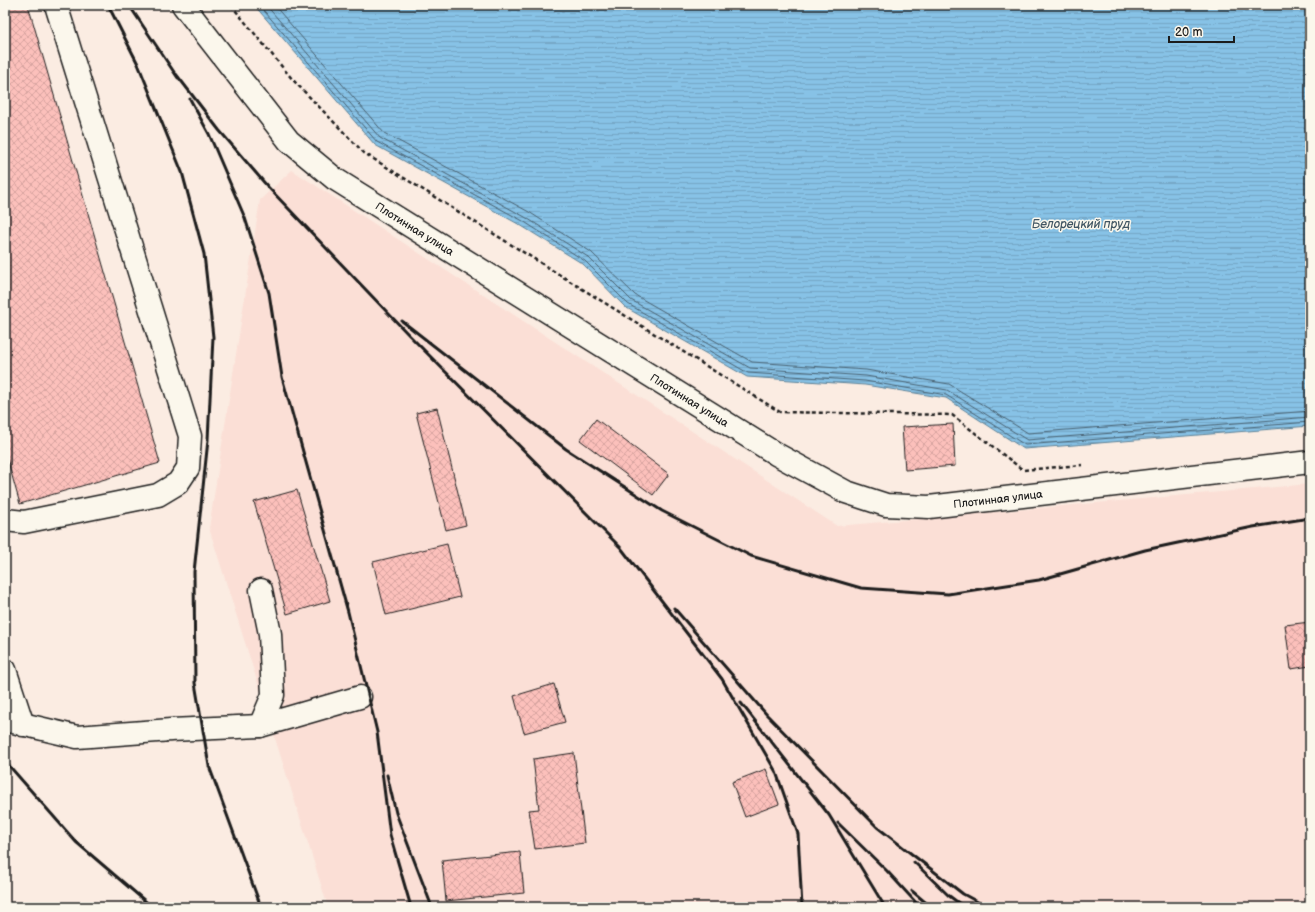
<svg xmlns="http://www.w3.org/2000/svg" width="1315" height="912" font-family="'Balsamiq Sans',sans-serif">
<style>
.built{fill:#fbdfd6}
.water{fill:url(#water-rules);stroke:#5c8095}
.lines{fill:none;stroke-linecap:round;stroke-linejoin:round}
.shore{stroke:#475e6d;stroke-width:1}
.building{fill:url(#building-cross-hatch);stroke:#1c1c1c}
.minor-casing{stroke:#1c1c1c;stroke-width:25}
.path{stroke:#1c1c1c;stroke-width:2.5;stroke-dasharray:4 3;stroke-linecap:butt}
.minor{stroke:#fbf7ec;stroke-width:22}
.rail{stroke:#1c1c1c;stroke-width:3}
.labels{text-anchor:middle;stroke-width:3;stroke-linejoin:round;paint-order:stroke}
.street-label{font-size:11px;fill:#1c1c1c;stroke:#fbf7ec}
.water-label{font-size:12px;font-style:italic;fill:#415663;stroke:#fbf7ec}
</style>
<defs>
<pattern id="water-rules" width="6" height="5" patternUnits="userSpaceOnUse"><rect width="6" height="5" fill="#87c2e6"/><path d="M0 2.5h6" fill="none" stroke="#74a6c5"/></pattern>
<pattern id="building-cross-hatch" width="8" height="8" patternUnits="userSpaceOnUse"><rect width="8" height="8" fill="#fcc0bb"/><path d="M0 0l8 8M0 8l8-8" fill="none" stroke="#d7a4a0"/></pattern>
</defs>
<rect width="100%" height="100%" fill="#fbece2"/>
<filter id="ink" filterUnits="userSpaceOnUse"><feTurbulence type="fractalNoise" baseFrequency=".025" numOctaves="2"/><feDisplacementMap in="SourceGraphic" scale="8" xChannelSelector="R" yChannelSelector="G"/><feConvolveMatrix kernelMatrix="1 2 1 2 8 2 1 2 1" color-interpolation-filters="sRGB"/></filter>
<g filter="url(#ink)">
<path class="built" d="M292 170 837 526 1310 484V907H328L209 528 260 200Z"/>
<path class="water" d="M254 5H1310V426L1024 449 946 398 865 385 747 377 625 307 583 264 520 225 375 145Z"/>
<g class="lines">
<path class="shore" d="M259 5 377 142 523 221 585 261 628 304 748 373 865 381 946 395 1025 445 1310 422
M266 5 380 138 525 217 588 257 631 300 750 368 866 376 947 390 1027 440 1310 417
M274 5 384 133 529 212 591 252 635 295 752 362 866 370 949 384 1028 433 1310 411"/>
</g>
<path class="building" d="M5 5H28L160 463 20 504 5 451Z
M437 408 466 525 446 530 416 413Z
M596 419 669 474 653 495 580 440Z
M953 424 955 466 905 470 902 427Z
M297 490 330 601 287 614 254 502Z
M447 544 460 597 386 615 373 562Z
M1310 622V666L1291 669 1285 625Z
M554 684 565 722 524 733 514 696Z
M574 753 585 843 535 849 529 810 539 809 533 759Z
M766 769 779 804 745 817 732 782Z
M520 852 524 893 446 901 442 860Z"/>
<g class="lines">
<g class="minor-casing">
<g id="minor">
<path id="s1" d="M183 5 289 141 335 179 776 454 846 492 886 505 929 507 1310 462"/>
<path d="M5 520 24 522 158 495 178 483 188 468 190 436 56 5"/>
<path d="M5 670 23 725"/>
<path d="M5 720 77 737 171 730 260 726 360 697"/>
<path d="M260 726 273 695 270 634 261 590"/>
</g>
</g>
<path class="path" d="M231 5 293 80 364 153 780 412 952 415 1023 470 1082 465"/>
<use href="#minor" class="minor"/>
<path class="rail" d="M108 5 138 64 182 172 204 254 213 337 208 440 194 572 195 683 209 766 261 907
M129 5 178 78
M176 74 219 130 268 187 408 334 621 548 722 679 776 772 798 834 802 907
M190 99 209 134 245 218 269 293 282 377 348 612 377 732 390 835 411 907
M402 321 566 449 662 511 751 556 861 588 948 594 1039 580 1145 550 1253 527 1310 518
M674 608 767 715 877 827 963 894 987 907
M741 703 829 815 885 907
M5 761 76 842 152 907
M387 775 396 813 432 907
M838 823 887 871 920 907
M914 862 948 895 964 907
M912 891 931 907"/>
</g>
</g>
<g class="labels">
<g class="street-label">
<text dy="4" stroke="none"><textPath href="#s1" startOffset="326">Плотинная улица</textPath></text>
<text dy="4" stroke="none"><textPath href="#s1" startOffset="650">Плотинная улица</textPath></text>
<text dy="4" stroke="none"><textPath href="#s1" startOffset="986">Плотинная улица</textPath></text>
</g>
<g class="water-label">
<text x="1081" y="228">Белорецкий пруд</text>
</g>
</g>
<rect width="1315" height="912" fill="none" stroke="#fbf7ec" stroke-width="20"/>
<rect x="10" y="10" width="1295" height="892" fill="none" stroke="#1c1c1c" stroke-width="1.5" filter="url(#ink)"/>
<path d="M1169 36v6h65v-6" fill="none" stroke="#1c1c1c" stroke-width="2"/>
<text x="1175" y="36" font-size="12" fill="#1c1c1c" stroke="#fbf7ec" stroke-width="3" paint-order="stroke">20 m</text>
</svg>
